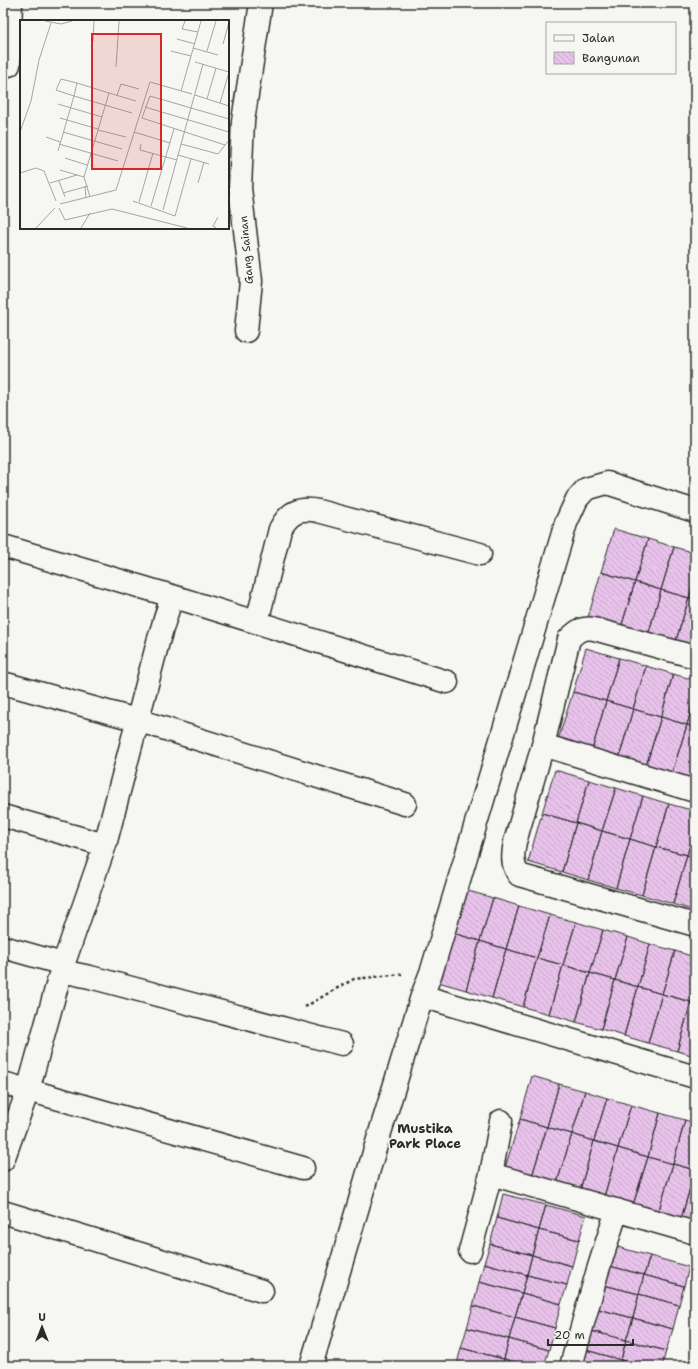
<svg xmlns="http://www.w3.org/2000/svg" width="698" height="1369" font-family="'Shantell Sans',sans-serif">
<style>
.building{fill:url(#building-back-hatch);stroke:#2b2b2b}
.lines{fill:none;stroke-linecap:round;stroke-linejoin:round}
.street-casing{stroke:#2b2b2b;stroke-width:25}
.path{stroke:#2b2b2b;stroke-width:2.5;stroke-dasharray:3 3;stroke-linecap:butt}
.street{stroke:#f6f6f2;stroke-width:22}
.labels{text-anchor:middle;stroke-width:3.5;stroke-linejoin:round;paint-order:stroke}
.street-label{font-size:11px;fill:#2b2b2b;stroke:#f6f6f2}
.quarter-label{font-size:13px;font-weight:bold;fill:#2b2b2b;stroke:#f6f6f2}
.inset-road{fill:none;stroke:#a5a5a2;stroke-width:1}
.view{fill:#d62828;fill-opacity:0.15;stroke:#d62828;stroke-width:2}
.inset-edge{fill:none;stroke:#2b2b2b;stroke-width:2}
</style>
<defs>
<pattern id="building-back-hatch" width="6" height="6" patternUnits="userSpaceOnUse"><rect width="6" height="6" fill="#e8c2eb"/><path d="M-1 5l2 2M0 0l6 6M5-1l2 2" fill="none" stroke="#c7a7ca"/></pattern>
</defs>
<rect width="100%" height="100%" fill="#f6f6f2"/>
<filter id="ink" filterUnits="userSpaceOnUse"><feTurbulence type="fractalNoise" baseFrequency=".025" numOctaves="2"/><feDisplacementMap in="SourceGraphic" scale="8" xChannelSelector="R" yChannelSelector="G"/><feConvolveMatrix kernelMatrix="1 2 1 2 8 2 1 2 1" color-interpolation-filters="sRGB"/></filter>
<g filter="url(#ink)">
<path class="building" d="M614 529 648 539 635 582 601 572Z
M648 539 674 547 661 590 635 582Z
M674 547 695 553V577L689 598 661 590Z
M601 572 635 582 620 631 587 621Z
M695 577V599L689 598Z
M635 582 661 590 647 639 620 631Z
M661 590 689 598 674 647 647 639Z
M689 598 695 599V652L674 647Z
M586 648 619 658 606 701 573 692Z
M619 658 646 666 633 709 606 701Z
M646 666 673 674 661 717 633 709Z
M673 674 695 680V696L687 725 661 717Z
M573 692 606 701 592 750 558 740Z
M695 696V727L687 725Z
M606 701 633 709 619 758 592 750Z
M633 709 661 717 646 766 619 758Z
M661 717 687 725 672 773 646 766Z
M687 725 695 727V780L672 773Z
M555 770 589 780 576 823 542 813Z
M589 780 616 788 602 831 576 823Z
M616 788 643 796 630 839 602 831Z
M643 796 669 804 656 847 630 839Z
M669 804 695 811V829L687 855 656 847Z
M542 813 576 823 562 872 528 862Z
M576 823 602 831 588 880 562 872Z
M695 829V858L687 855Z
M602 831 630 839 616 888 588 880Z
M630 839 656 847 642 895 616 888Z
M656 847 687 855 673 904 642 895Z
M687 855 695 858V911L673 904Z
M465 890 493 898 480 941 453 933Z
M493 898 519 906 506 949 480 941Z
M519 906 550 915 537 958 506 949Z
M550 915 576 922 563 965 537 958Z
M576 922 603 930 590 973 563 965Z
M603 930 628 937 615 980 590 973Z
M453 933 480 941 466 990 438 982Z
M628 937 650 944 638 987 615 980Z
M480 941 506 949 492 998 466 990Z
M650 944 675 951 662 994 638 987Z
M506 949 537 958 523 1007 492 998Z
M675 951 695 957V988L691 1002 662 994Z
M537 958 563 965 549 1014 523 1007Z
M563 965 590 973 576 1022 549 1014Z
M590 973 615 980 601 1029 576 1022Z
M615 980 638 987 624 1036 601 1029Z
M638 987 662 994 648 1043 624 1036Z
M695 988V1004L691 1002Z
M662 994 691 1002 677 1051 648 1043Z
M691 1002 695 1004V1056L677 1051Z
M532 1076 559 1084 547 1127 520 1119Z
M559 1084 585 1091 572 1134 547 1127Z
M585 1091 607 1098 594 1141 572 1134Z
M607 1098 631 1105 618 1148 594 1141Z
M631 1105 660 1113 648 1157 618 1148Z
M660 1113 685 1120 673 1164 648 1157Z
M520 1119 547 1127 532 1176 505 1168Z
M685 1120 695 1123V1170L673 1164Z
M547 1127 572 1134 557 1183 532 1176Z
M572 1134 594 1141 580 1190 557 1183Z
M594 1141 618 1148 604 1197 580 1190Z
M618 1148 648 1157 633 1205 604 1197Z
M648 1157 673 1164 658 1213 633 1205Z
M673 1164 695 1170 681 1219 658 1213Z
M695 1172V1223L681 1219Z
M503 1194 546 1205 539 1230 497 1218Z
M546 1205 586 1216 579 1240 539 1230Z
M497 1218 539 1230 532 1255 490 1244Z
M539 1230 579 1240 572 1266 532 1255Z
M490 1244 532 1255 527 1275 484 1263Z
M607 1244 650 1256 644 1275 602 1264Z
M532 1255 572 1266 567 1285 527 1275Z
M650 1256 689 1267 684 1286 644 1275Z
M484 1263 527 1275 522 1293 479 1282Z
M602 1264 644 1275 639 1294 596 1283Z
M527 1275 567 1285 561 1304 522 1293Z
M644 1275 684 1286 679 1305 639 1294Z
M479 1282 522 1293 515 1317 473 1306Z
M596 1283 639 1294 633 1318 590 1307Z
M522 1293 561 1304 555 1328 515 1317Z
M639 1294 679 1305 673 1329 633 1318Z
M473 1306 515 1317 509 1339 467 1328Z
M590 1307 633 1318 626 1340 584 1329Z
M515 1317 555 1328 549 1350 509 1339Z
M633 1318 673 1329 666 1351 626 1340Z
M467 1328 509 1339 504 1359 461 1348Z
M584 1329 626 1340 621 1360 579 1348Z
M509 1339 549 1350 544 1366H529L504 1359Z
M626 1340 666 1351 662 1366H643L621 1360Z
M461 1348 504 1359 502 1366H465L457 1364Z
M579 1348 621 1360 620 1366H580Z
M504 1359 529 1366H502Z
M621 1360 643 1366H620Z"/>
<g class="lines">
<g class="street-casing">
<path id="street" d="M9 65 11 3
M246 331 251 281 240 188 243 121 261 3
M3 546 172 596
M257 622 280 529C289 512 299 507 318 511L480 554
M695 657 594 629C582 627 577 631 569 639L543 745 515 842C513 854 511 864 519 875L695 925
M3 683 137 720 405 804
M543 745 695 791
M3 816 105 845
M3 947 63 964
M61 971 105 845 158 642 172 596 447 682
M422 996 695 1077
M3 1083 303 1168
M501 1121 491 1174 695 1233
M3 1160 28 1090 61 971 90 977 342 1044
M3 1212 262 1291
M470 1251 491 1174
M311 1366 375 1149 422 996 432 970 566 523 577 499 586 489 607 483 695 511
M571 1366 597 1273 617 1210"/>
</g>
<path class="path" d="M305 1007 332 991 354 979 402 974
M3 1363 14 1366"/>
<use href="#street" class="street"/>
</g>
</g>
<g class="labels">
<g class="street-label">
<text transform="translate(246 250) rotate(-95)" y="4">Gang Sainan</text>
</g>
<g class="quarter-label">
<text x="425" y="1133">Mustika<tspan x="425" dy="15">Park Place</tspan></text>
</g>
</g>
<g transform="translate(20 20)">
<rect width="209" height="209" fill="#f6f6f2"/>
<path class="inset-road" d="M25 1 41 4 52 1M165 1 162 9 178 12M157 19 175 24M73 21 74 1M203 24 209 2M173 28 198 35M151 31 171 36M187 31 196 1M175 42 209 52M96 47 99 1M41 59 57 63 54 76 36 70ZM57 63 89 73M161 71 181 1M97 75 101 64 119 69M175 75 209 86M187 79 196 48M200 83 209 52M38 84 82 97M125 87 209 112M40 98 78 109M78 110 89 73 116 81M0 112 11 81 19 40 31 3M43 112 102 129M114 112 150 123M26 117 40 122M39 124 98 141M121 124 120 130 157 140M161 124 198 134 209 120M205 125 122 98 130 76 209 99M38 131 54 76 112 93M158 135 189 144M45 138 67 145M40 150 64 157M0 153 16 148 24 151 36 181M39 161 45 177M30 163 57 155M178 163 184 142M65 166 66 178M43 173 68 166M70 177 64 157 78 110 106 117M113 181 155 196 171 139M119 182 133 133M40 184 96 170 130 62 172 74M131 186 154 109M39 188 45 200 92 189 167 208M143 190 183 44M16 208 35 188M61 208 70 193M196 208 193 206 198 197"/>
<path class="view" d="M72 14H141V149H72Z"/>
<rect width="209" height="209" class="inset-edge"/>
</g>
<rect width="698" height="1369" fill="none" stroke="#f6f6f2" stroke-width="16"/>
<rect x="8" y="8" width="682" height="1353" fill="none" stroke="#2b2b2b" stroke-width="1.5" filter="url(#ink)"/>
<rect x="546" y="22" width="130" height="52" fill="#f6f6f2" stroke="#a5a5a2"/>
<rect x="554" y="35" width="20" height="6" fill="#f6f6f2" stroke="#a5a5a2"/>
<text x="582" y="42" font-size="12" fill="#2b2b2b">Jalan</text>
<rect x="554" y="52" width="20" height="12" fill="url(#building-back-hatch)" stroke="#a5a5a2"/>
<text x="582" y="62" font-size="12" fill="#2b2b2b">Bangunan</text>
<g transform="translate(42 1327)" stroke="#f6f6f2" stroke-width="3" paint-order="stroke">
<path d="M0-3L7 15L0 10L-7 15Z" fill="#2b2b2b"/>
<text y="-6" font-size="11" font-weight="bold" text-anchor="middle" fill="#2b2b2b">U</text>
</g>
<path d="M548 1339v6h85v-6" fill="none" stroke="#2b2b2b" stroke-width="2"/>
<text x="554" y="1339" font-size="12" fill="#2b2b2b" stroke="#f6f6f2" stroke-width="3" paint-order="stroke">20 m</text>
</svg>
